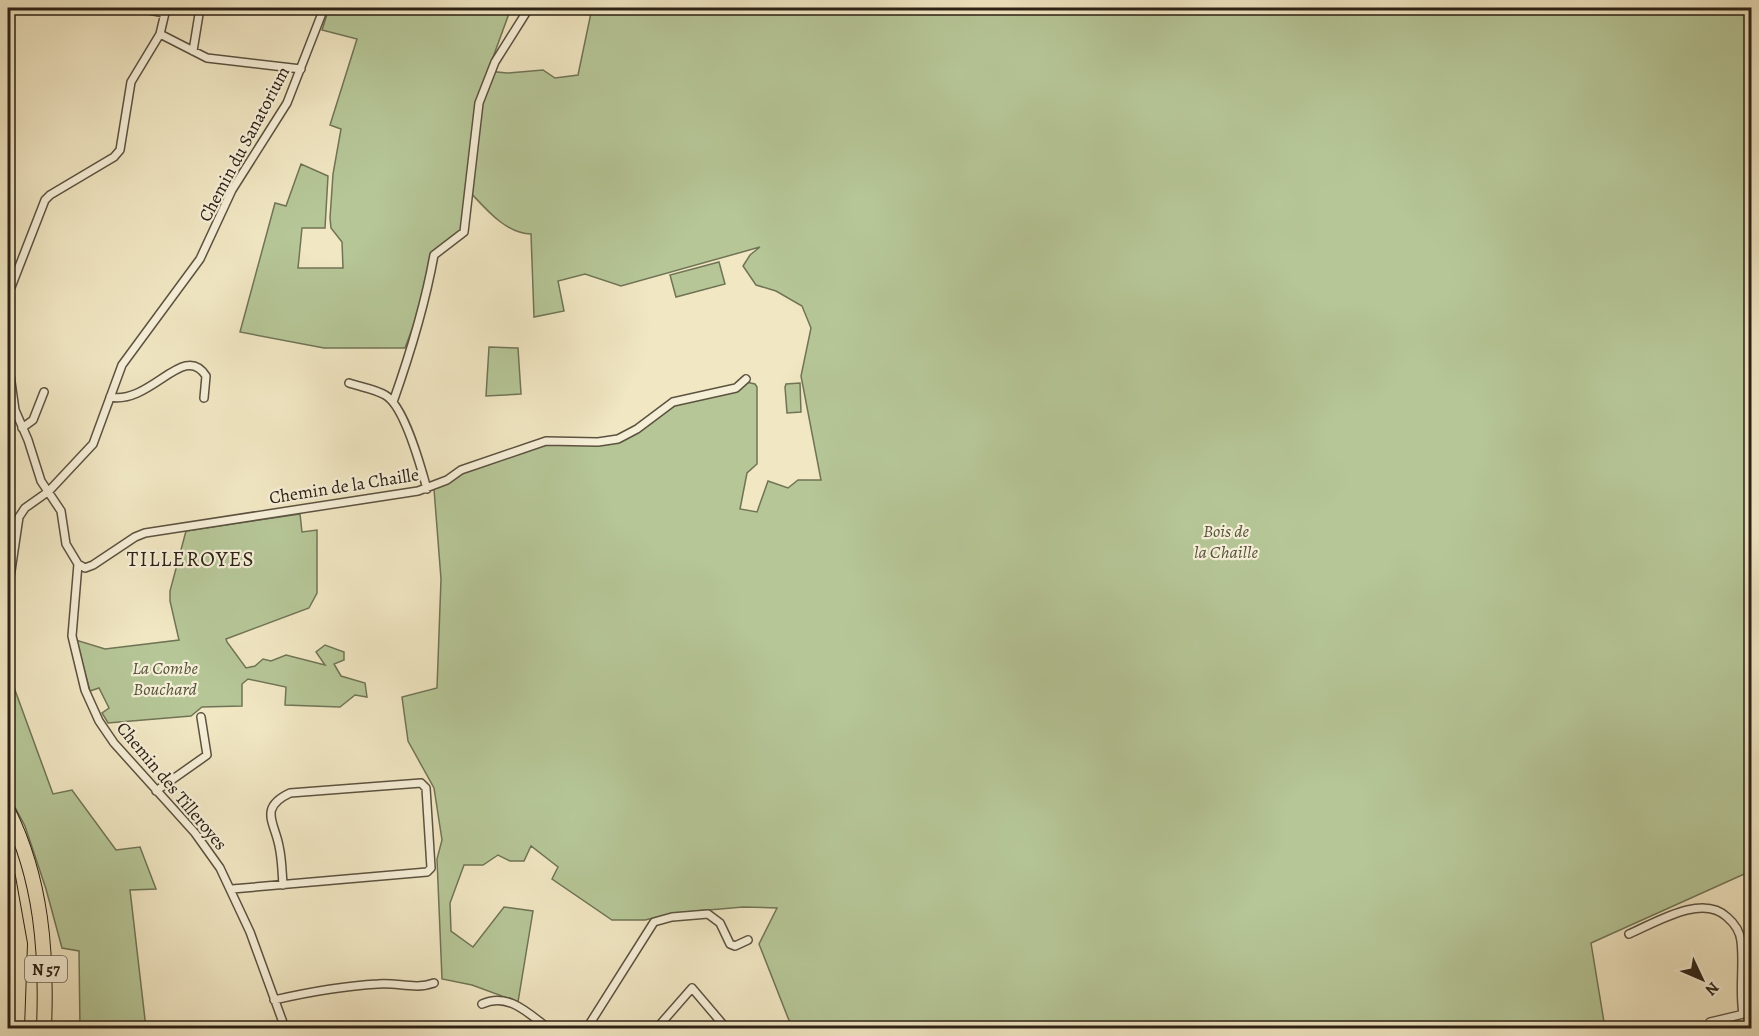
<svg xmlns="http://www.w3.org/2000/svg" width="1759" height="1036" font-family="Alegreya,serif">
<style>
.green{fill:#b6c697;stroke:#707456;stroke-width:1.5}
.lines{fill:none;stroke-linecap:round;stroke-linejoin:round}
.street-casing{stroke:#5c5240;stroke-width:10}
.highway-casing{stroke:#2b2115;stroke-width:16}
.street{stroke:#f6efd8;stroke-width:7}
.highway{stroke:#f1e7c3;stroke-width:14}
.labels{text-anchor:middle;stroke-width:4.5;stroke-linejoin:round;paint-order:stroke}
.shield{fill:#f6efd8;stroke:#685f50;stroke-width:1.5}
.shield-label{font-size:16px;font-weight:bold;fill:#2b2115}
.street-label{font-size:18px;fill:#2b2115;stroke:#f6efd8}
.park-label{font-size:18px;font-style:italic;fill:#55533c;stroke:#f6efd8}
.quarter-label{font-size:21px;letter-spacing:1.5px;fill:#2b2115;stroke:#f6efd8}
</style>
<rect width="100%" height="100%" fill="#f1e7c3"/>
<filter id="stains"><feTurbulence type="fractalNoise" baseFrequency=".00333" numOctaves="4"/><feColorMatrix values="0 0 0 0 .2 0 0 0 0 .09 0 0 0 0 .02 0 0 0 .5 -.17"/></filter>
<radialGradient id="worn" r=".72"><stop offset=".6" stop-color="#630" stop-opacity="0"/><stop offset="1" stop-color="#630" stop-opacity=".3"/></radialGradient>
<path class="green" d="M329 8H511L488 71 507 73 543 70 555 78 578 75 592 8H1751V871L1591 943 1605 1028H792L759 944 777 908 743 907 675 913 645 920H612L552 879 558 867 531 846 524 861H510L498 855 483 865H464L450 903 451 931 473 947 504 907 533 911 518 1002 472 985 442 979 437 859 442 840 434 788 408 741 402 697 437 688 441 579 434 489 463 473 548 444 608 443 685 400 746 382 755 384 757 387V464L747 473 740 509 757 512 768 481 788 488 798 480H821L801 376 811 328 802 306 776 291 756 285 743 266 750 255 760 247 621 286 585 274 558 281 564 311 534 317 531 234C506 234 485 208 469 191L461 231 433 251 423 300 405 348H324L240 332 275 203 286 206 301 164 328 176 325 228H302L298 268H343L342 242 331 228 330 218 333 174 341 129 330 125 357 39 322 30Z
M719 262 725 284 676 297 670 275Z
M489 347 518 348 521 394 486 396Z
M800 383 801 412 787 413 785 387 786 384Z
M300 514 302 532 317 530V593L309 608 226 639 227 642 246 668 255 666 263 659 271 661 286 655 325 665 316 652 325 645 344 652V660L334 664 341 676 365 683 367 697 355 695 340 707 285 705 286 687 248 679 242 684V706L202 707 191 716 108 723 102 713 109 708 99 688 90 691 76 640 105 649 179 640 170 601V591L186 531Z
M8 671 53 794 72 790 116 850 140 847 156 889 130 890 146 1028H80L79 951 62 948 46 889 25 826 8 794Z"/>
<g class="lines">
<g class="street-casing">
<path id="street" d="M137 8 165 13 160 34
M193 51 200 8
M8 295 45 200 50 195 114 157 120 150 131 82 160 34 207 58 301 69
M8 361 15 410 28 440 41 481 61 511 66 544 78 564 72 636 85 690 99 721 114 743 195 833 220 868 250 932 285 1028
M349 383C361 387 375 389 385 395 404 405 421 467 427 489
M110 397C151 405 184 341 206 376L204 398
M393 402C410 354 425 305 434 255L464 232 479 103 495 62 529 8
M22 428 33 420 44 392
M78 564 85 568 93 565 135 537 145 533 418 491 447 480 461 470 546 441 598 442 618 439 637 429 673 402 736 388 746 379
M8 591 19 517 25 508 49 491 93 444 122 365 200 259 232 190 287 103 324 8
M156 791 207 755 201 717
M232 889 427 872 431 868 426 788 421 783 290 793C258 808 275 823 279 846 282 859 282 872 283 885
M1629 934C1655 923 1702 893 1727 917 1734 923 1740 932 1741 941 1744 965 1739 990 1743 1014
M274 1000C309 992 342 986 378 984 397 982 415 990 434 983
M482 1004C508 992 528 1013 548 1028
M1710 1022 1752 1012
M587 1028 654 922 672 917 708 914 720 923 730 944 735 946 748 940
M657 1028 692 988 726 1028"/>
</g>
<g class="highway-casing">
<path id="highway" d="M8 811C42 880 47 953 44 1028
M8 877 20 944 17 1028"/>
</g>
<use href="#street" class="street"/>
<use href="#highway" class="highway"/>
</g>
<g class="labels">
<rect class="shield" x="25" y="956" width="42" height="26" rx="4.5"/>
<g class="shield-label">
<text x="46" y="975">N 57</text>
</g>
<g class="street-label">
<text transform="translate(244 144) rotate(-62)" y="6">Chemin du Sanatorium</text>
<text transform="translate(344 486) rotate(-9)" y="6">Chemin de la Chaille</text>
<text transform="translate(172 786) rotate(50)" y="6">Chemin des Tilleroyes</text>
</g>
<g class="park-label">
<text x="1226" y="537">Bois de<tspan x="1226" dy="21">la Chaille</tspan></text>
<text x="165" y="674">La Combe<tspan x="165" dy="21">Bouchard</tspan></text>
</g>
<g class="quarter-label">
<text x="191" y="566">TILLEROYES</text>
</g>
</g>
<rect width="1759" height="1036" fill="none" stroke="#f1e7c3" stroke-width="30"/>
<rect x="9" y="9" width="1741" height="1018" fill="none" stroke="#2b2115" stroke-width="3"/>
<rect x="15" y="15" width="1729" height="1006" fill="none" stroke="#2b2115" stroke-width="1.5"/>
<g transform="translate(1702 979) rotate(134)" stroke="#f6efd8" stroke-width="4.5" paint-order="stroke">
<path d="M0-4.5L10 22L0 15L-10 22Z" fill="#2b2115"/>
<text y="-9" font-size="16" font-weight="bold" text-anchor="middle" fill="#2b2115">N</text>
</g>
<rect width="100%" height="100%" filter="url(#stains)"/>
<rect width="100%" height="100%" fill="url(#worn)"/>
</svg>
